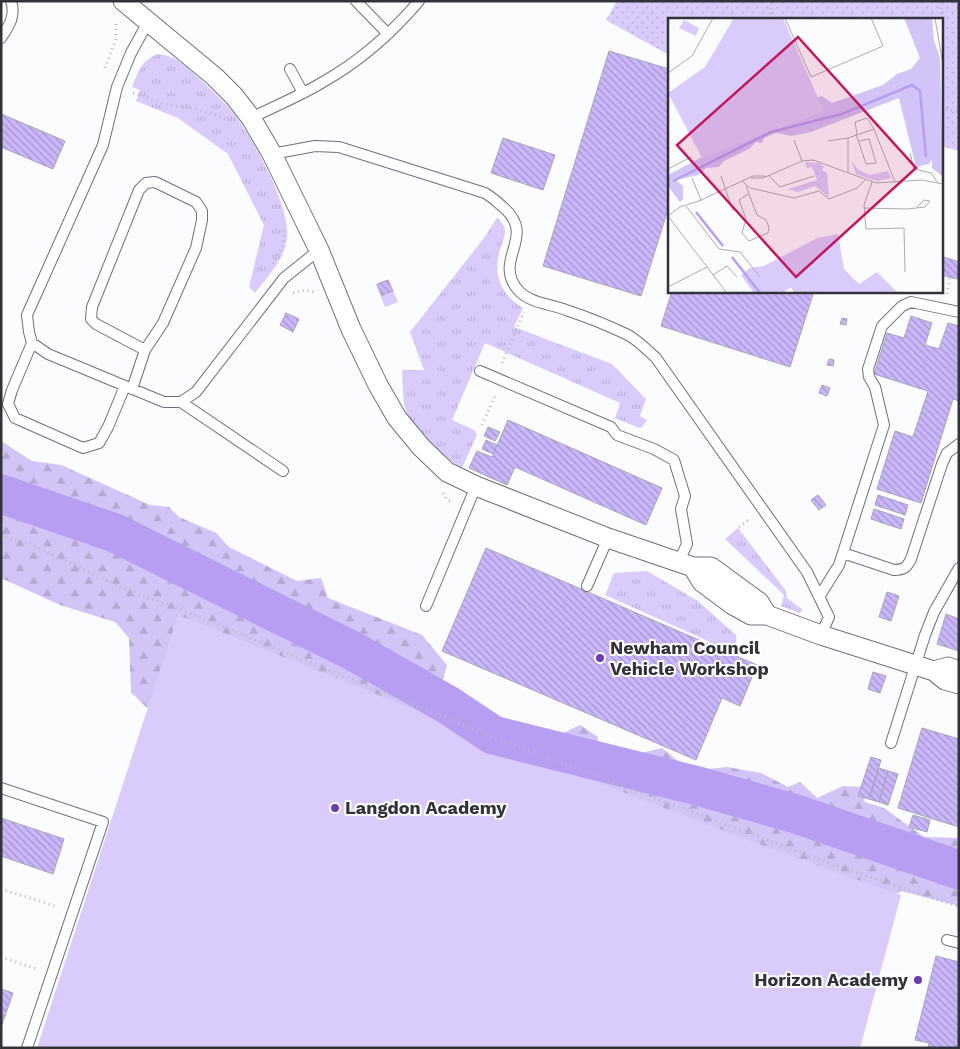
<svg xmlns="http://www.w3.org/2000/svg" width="960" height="1049" font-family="'Work Sans',sans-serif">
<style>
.grass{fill:url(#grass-tufts)}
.forest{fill:url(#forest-firs)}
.park{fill:#d9ccfc}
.garden{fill:url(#garden-dots)}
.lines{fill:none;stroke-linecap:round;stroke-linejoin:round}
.river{stroke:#b89ef2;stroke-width:39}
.building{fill:url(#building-back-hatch);stroke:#a8a4b5}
.service-casing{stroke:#726e7e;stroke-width:12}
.minor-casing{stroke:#726e7e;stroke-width:21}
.path{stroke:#bab9bd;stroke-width:3;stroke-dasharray:1 4;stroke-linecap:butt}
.service{stroke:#fff;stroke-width:10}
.minor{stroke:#fff;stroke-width:19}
.poi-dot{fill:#6b3cb3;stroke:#fff;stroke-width:2}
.labels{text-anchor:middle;stroke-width:4;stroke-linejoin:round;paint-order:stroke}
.poi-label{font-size:18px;font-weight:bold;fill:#343239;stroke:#fff;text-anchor:start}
.inset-river{fill:none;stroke:#b89ef2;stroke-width:2.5}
.inset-road{fill:none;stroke:#acabaf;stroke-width:1}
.view{fill:#c2185b;fill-opacity:0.15;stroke:#c2185b;stroke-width:2.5}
.inset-edge{fill:none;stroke:#343239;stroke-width:2.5}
</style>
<defs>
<pattern id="grass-tufts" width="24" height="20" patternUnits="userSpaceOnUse" patternTransform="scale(1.25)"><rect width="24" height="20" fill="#d9ccfc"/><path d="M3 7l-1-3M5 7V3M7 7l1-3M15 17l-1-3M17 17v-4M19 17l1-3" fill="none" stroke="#bbb0d9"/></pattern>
<pattern id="forest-firs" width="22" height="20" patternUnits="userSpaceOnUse" patternTransform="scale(1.25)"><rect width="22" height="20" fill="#d2c4f7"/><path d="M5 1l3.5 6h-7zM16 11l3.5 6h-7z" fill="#b5a9d4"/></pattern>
<pattern id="garden-dots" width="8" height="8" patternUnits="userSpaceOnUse" patternTransform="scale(1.25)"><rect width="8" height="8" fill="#d9ccfc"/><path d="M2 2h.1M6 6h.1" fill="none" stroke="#bbb0d9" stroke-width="1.8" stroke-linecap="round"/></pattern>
<pattern id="building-back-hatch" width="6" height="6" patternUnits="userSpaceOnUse" patternTransform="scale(1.25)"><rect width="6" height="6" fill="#cab7fb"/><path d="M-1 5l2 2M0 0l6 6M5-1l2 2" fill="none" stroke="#a595cc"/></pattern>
</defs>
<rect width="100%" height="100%" fill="#fcfbfe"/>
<path class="grass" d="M158 54C174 55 183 64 194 74 208 86 222 99 234 114 253 139 291 207 287 238 285 259 267 277 255 293L249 287 264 225 228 154 178 118 136 101 140 90 132 87C138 72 142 60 158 54Z
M497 218C501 222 505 225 505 231 505 239 500 247 499 254 493 277 503 296 523 308L514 327 612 364 646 399 640 416 647 420 642 427 639 428 615 418 620 403 485 343 452 420 474 430 477 435 462 468C443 457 416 435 407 413 402 404 403 382 402 370H424L410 332 484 238Z
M388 280 398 302 385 307 376 285Z
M738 528 786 591 787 598 803 610 799 613 781 606 784 595 725 539Z
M647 571 698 601 736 635 737 654 605 595 614 573Z"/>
<path class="forest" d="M1 441 32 461 61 465 150 505 169 507 179 517 216 533 229 547 297 581 321 578 328 598 422 635 447 665 442 684 480 714 551 739 580 725 598 737 596 751 629 756 662 748 691 771 727 767 761 773 788 787 800 782 817 798 843 786 862 787 865 802 884 808 924 837 959 838V906L901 891 884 901 172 717 146 707 131 692 129 638 115 622 60 605 1 578Z"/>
<path class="park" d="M178 615C418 710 657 810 901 895L860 1048H37Z"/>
<path class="garden" d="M617 1H959V151L941 146V19H669V55L606 20Z"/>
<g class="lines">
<path class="river" d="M1 494 115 533 353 651 448 705 493 735 698 786 796 814 959 870"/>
</g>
<path class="building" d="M609 51 669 69V206L641 296 543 266Z
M1 114 65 141 53 169 1 147Z
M503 138 555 155 543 190 491 173Z
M941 256 959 262 957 279 941 275Z
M388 280 393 291 382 295 377 284Z
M672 291H814L790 367 661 326Z
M286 313 299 319 293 332 280 325Z
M911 316 932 323 925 345 939 349 948 323 959 326V401L953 399 921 503 877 489 895 431 913 437 928 391 874 374 887 333 904 338Z
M842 318 847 319 846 325 840 324Z
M829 359 834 360 833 366 827 365Z
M822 385 830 388 827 396 819 393Z
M508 420 662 488 646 525 515 467 507 485 469 468 477 451 492 457Z
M488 427 500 432 495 441 484 436Z
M486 440 497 445 493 454 482 449Z
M818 495 826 505 819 510 811 500Z
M878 495 908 505 905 515 875 505Z
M874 509 904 519 901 529 871 519Z
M486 548 757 665 740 706 722 698 696 760 442 651Z
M887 592 899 596 891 621 879 617Z
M946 614 959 619V651L937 644Z
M873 672 886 676 880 693 868 689Z
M922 728 959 739V827L898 808Z
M871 757 881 760 869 799 858 796Z
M879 768 888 771 879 802 869 799Z
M888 771 898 774 888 805 879 802Z
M913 815 930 820 927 832 909 827Z
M1 818 64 839 53 874 1 856Z
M936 956 959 962V1048H928L929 1043 915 1040Z
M1 989 13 993 1 1027Z"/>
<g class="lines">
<g class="service-casing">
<path id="service" d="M356 1 388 34
M148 22 131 53 117 87 103 145 27 315 29 332 32 343 48 354 164 402H181L196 392 284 278 319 250
M1 38C9 26 16 16 11 1
M290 69 303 93
M251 118C275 106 300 96 323 82 360 61 391 34 419 1
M272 154 315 146 339 147 485 193C492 197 497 202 503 207 538 237 492 259 518 290 529 303 551 304 566 310 587 317 607 325 626 334 637 339 647 350 656 358L807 572 829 617 821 635
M32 343 12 390 8 404 15 418 83 448 99 443 108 427 125 386
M480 371 611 427 617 435 654 449 674 460 685 496 681 509 687 544 679 561
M132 389 145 350 163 323 196 248 202 220V211L196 202 155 182 146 183 139 190 92 307 91 319 96 324 145 350
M181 402 283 471
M843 553 894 570C904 570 907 567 911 559L942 464 947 453 959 444
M587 586 608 538
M819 597 839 565 884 425 875 387 869 377 868 369 882 326 902 306 911 302 959 312
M426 606 476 486
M891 743 925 635 934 612 959 568
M1 788 103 822 27 1048
M947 940 959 943"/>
</g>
<g class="minor-casing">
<path id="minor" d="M123 1 215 77 234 96 251 118 272 154 319 250 351 329 378 385 397 418 421 447 447 472 476 486 608 538 693 567H711L759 602 767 615
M693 567 702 582 733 605 751 615H767L821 635 934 671 945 680 959 684
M934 671 948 667 959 671"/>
</g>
<path class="path" d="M769 19 772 1
M940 19 943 1
M105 68 116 39V21
M133 93C145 95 154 102 166 104 187 109 207 108 226 120
M941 109 959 112
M273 264 283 245 284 228
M293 293 305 290 314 292
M947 294 950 277
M502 363 524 312
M482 425 496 394
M443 493 447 500 453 502
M739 527 751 518
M1 535 31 544 120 587 180 609 500 740 834 865 959 907
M1 889 58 907
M1 957 37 969"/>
<use href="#service" class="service"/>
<use href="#minor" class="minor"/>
</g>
<g class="poi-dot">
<circle cx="600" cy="658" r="5"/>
<circle cx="335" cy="808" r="5"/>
<circle cx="918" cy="980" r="5"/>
</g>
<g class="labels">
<g class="poi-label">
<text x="610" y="654">Newham Council<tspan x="610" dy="21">Vehicle Workshop</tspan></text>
<text x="345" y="814">Langdon Academy</text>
<text x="908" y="986" text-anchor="end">Horizon Academy</text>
</g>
</g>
<g transform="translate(668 18)">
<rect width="275" height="275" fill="#fcfbfe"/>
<path d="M16 2 31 10 28 18 11 10ZM183 142 190 152 202 157 220 153 223 160 209 163 188 156ZM137 144 151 145 156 149 154 152 159 155 161 179 147 168 130 174 120 171 149 162 144 149 139 150Z" fill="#d9ccfc"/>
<path d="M236 0H264L266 23 272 40 275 159 264 150V141L261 146 248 149 231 80 143 114 124 118 108 115 96 120 94 125 88 124 81 131 56 143 51 149 38 150 30 157 12 161 9 163 15 168V181L12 184 0 168V157L144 81 154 78 164 85 215 67 229 56 243 51 252 40Z" fill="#d2c4f7"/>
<path d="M66 0H115L156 93 34 140 0 75 37 49Z" fill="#d9ccfc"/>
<path d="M170 216 176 251 191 266 209 254 230 275H126L123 269 115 275H86L73 257 82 250 96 248 149 220Z" fill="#d9ccfc"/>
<path class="inset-river" d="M5 163 103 114 174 96 244 67 252 73 258 139M28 194 55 228M64 239 92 275"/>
<path class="inset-road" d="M117 0 143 59 215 28 203 0M267 0 275 47M0 55 24 38 45 0M188 116 198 146 208 145 201 121 191 123M189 116 187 104 199 100 206 111M126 122 134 143M160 123 180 120M242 135 246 151 263 155 270 165M0 151 23 139M180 155V120L206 111 227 164M100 157 112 169 146 158M53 158 65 193M24 160 33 182 85 158H97M83 160H95L134 143 145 142 208 165 254 162 275 166M74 163 82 170 126 180 151 173 161 181 189 170 197 162M204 164 196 187 198 211 236 210 237 254M78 168 89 197 98 202 101 209 100 215 81 223 74 215 78 201 71 182 80 176M18 188 51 231 72 234 92 259M196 190 239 191 257 189 262 183 256 182 249 189M0 198 59 275M0 198 12 189 34 182M45 257 59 248 69 259M0 269 39 249"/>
<path class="view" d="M130 19 248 150 128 259 9 127Z"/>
<rect width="275" height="275" class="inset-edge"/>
</g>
<rect width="960" height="1049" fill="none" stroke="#343239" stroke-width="5"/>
</svg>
